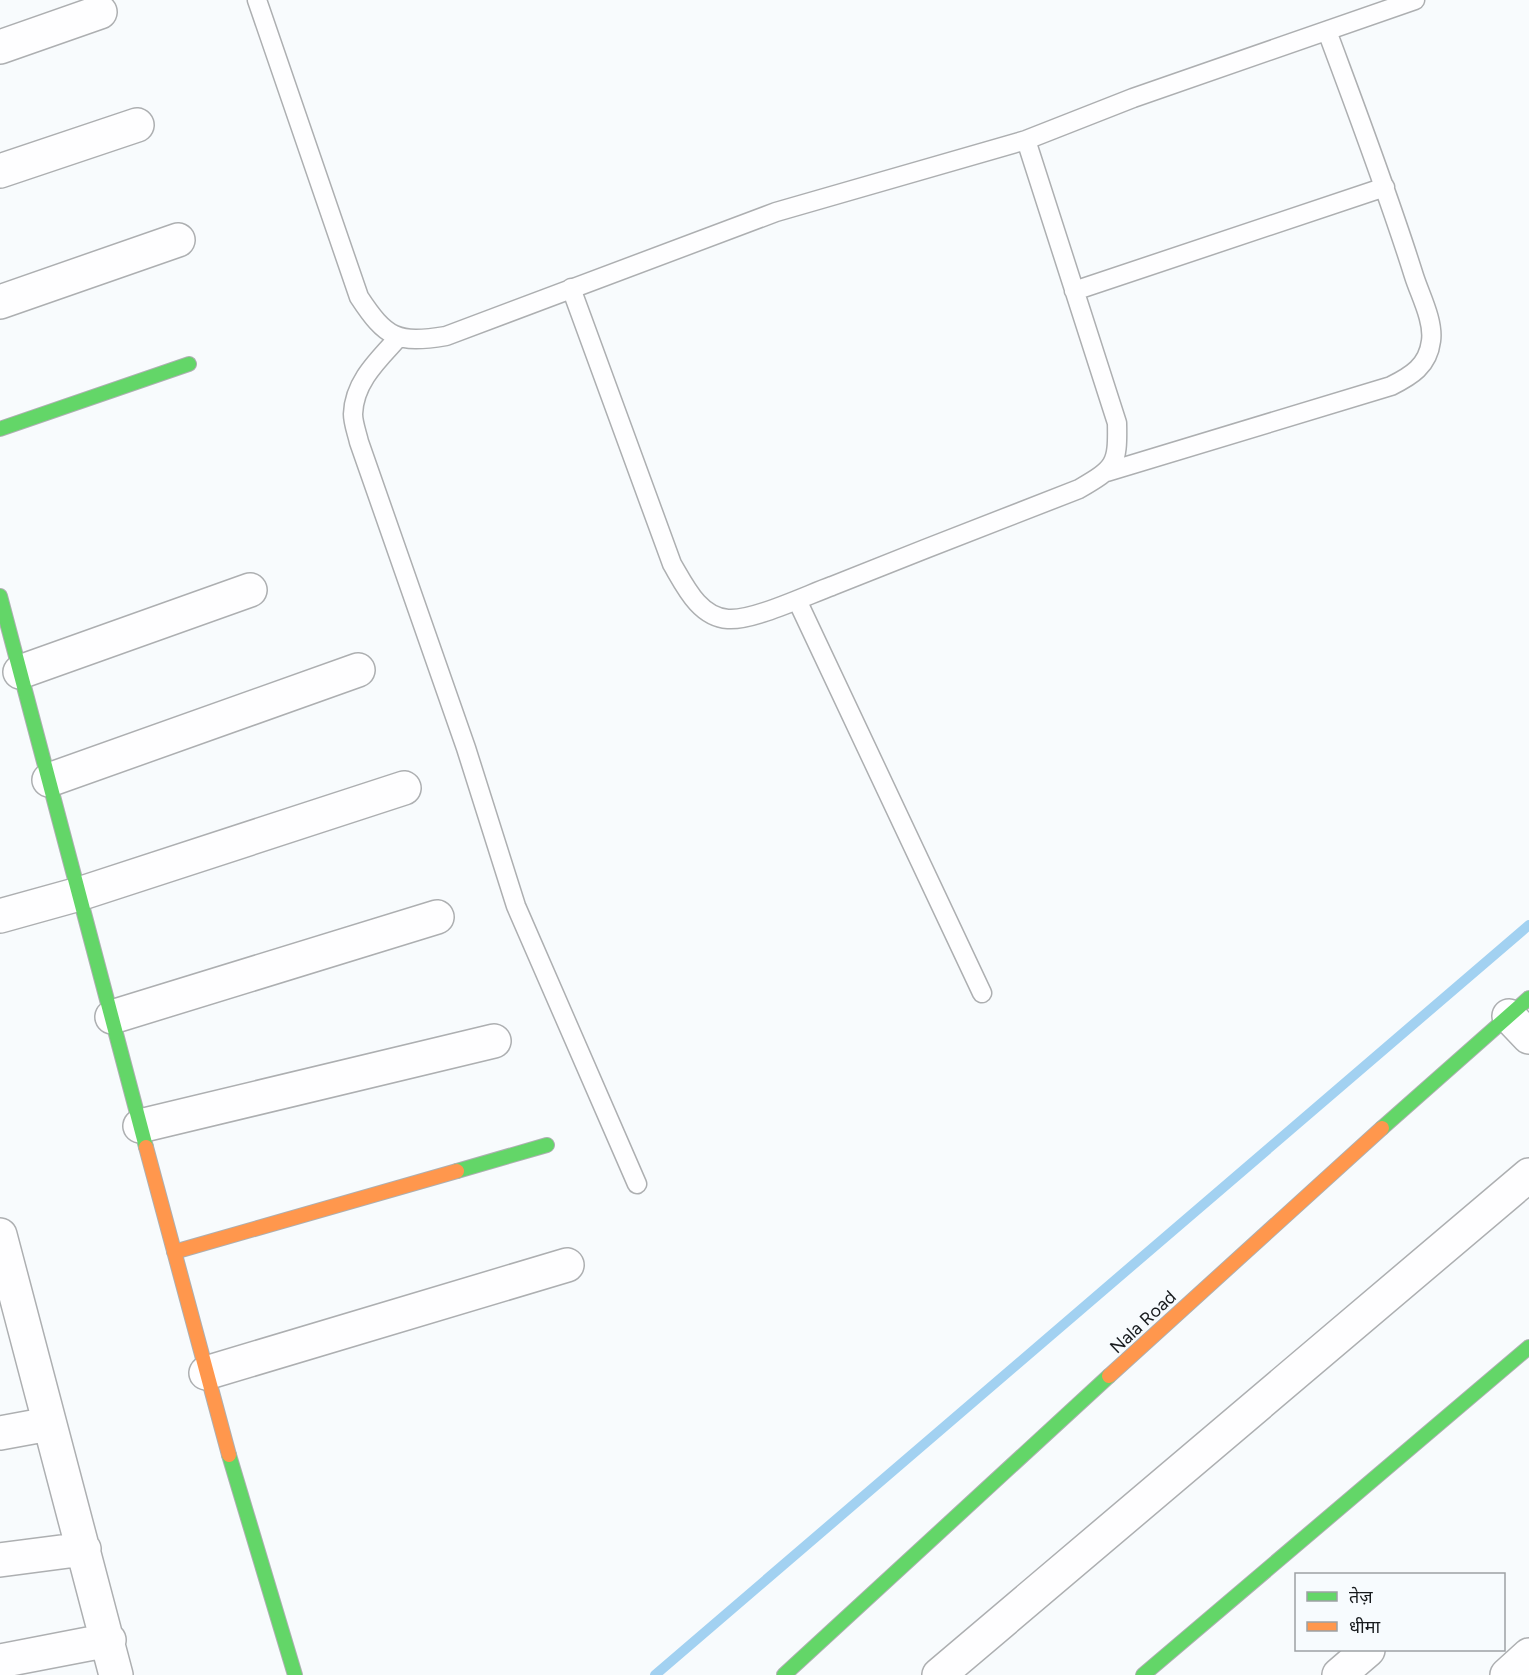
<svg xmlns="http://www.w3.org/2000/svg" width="1529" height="1675" font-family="Figtree,'Noto Sans Devanagari',sans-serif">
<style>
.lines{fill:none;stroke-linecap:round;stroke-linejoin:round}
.stream{stroke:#a2d1f1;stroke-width:10}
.lane-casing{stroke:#adafb1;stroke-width:21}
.street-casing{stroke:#adafb1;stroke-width:36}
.fast-casing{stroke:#adafb1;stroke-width:16}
.slow-casing{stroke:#adafb1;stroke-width:16}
.lane{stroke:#fefeff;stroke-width:18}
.street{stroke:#fefeff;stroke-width:33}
.fast{stroke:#63d668;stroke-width:14}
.slow{stroke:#ff974d;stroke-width:14}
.labels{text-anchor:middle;stroke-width:4.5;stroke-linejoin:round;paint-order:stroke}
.street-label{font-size:18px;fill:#171a1d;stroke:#f7fbfe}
</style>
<rect width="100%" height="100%" fill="#f8fbfd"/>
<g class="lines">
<path class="stream" d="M655 1675 1529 925"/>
<g class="lane-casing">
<path id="lane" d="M257 0 359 297C386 338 397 344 446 336L776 212 1026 140 1133 98 1415 0
M571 288 672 564C685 586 699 617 728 619 753 621 807 595 832 586 914 553 997 521 1079 489 1115 468 1118 465 1117 423L1026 140
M1074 291 1385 187
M398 338C378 360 354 382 353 414 353 423 357 433 359 442L466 748 516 906 637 1184
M1107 472 1391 386C1411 376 1428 366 1431 341 1434 321 1420 295 1414 276 1388 193 1357 112 1327 31
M797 600 982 993"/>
</g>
<g class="street-casing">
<path id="street" d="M0 47 100 12
M0 171 137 125
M0 302 178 240
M20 672 250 590
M49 780 358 670
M0 916 79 894 404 788
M1509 1016 1529 1037
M112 1017 437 917
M140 1126 494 1041
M0 1235 116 1675
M206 1373 567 1265
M0 1433 49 1424
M0 1560 84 1549
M0 1661 109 1640
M939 1675 1529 1175
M1339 1675 1368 1650
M1507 1675 1529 1655"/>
</g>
<g class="fast-casing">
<path id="fast" d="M0 429 189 364
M0 596 146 1147
M1382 1128 1529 998
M457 1171 547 1145
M229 1455 295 1675
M784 1675 1109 1376
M1143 1675 1529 1347"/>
</g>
<g class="slow-casing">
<path id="slow" d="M146 1147 229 1455
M174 1252 457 1171
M1109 1376 1382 1128"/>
</g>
<use href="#lane" class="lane"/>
<use href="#street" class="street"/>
<use href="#fast" class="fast"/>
<use href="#slow" class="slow"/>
</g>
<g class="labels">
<g class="street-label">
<text transform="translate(1143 1322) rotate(-43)" y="6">Nala Road</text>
</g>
</g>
<rect x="1295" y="1573" width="210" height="78" fill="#f7fbfe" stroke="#9da1a4" stroke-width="1.5"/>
<rect x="1307" y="1592" width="30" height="9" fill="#63d668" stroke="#9da1a4" stroke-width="1.5"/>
<text x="1349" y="1603" font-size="18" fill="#171a1d">तेज़</text>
<rect x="1307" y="1622" width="30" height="9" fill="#ff974d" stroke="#9da1a4" stroke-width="1.5"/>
<text x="1349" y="1633" font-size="18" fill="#171a1d">धीमा</text>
</svg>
